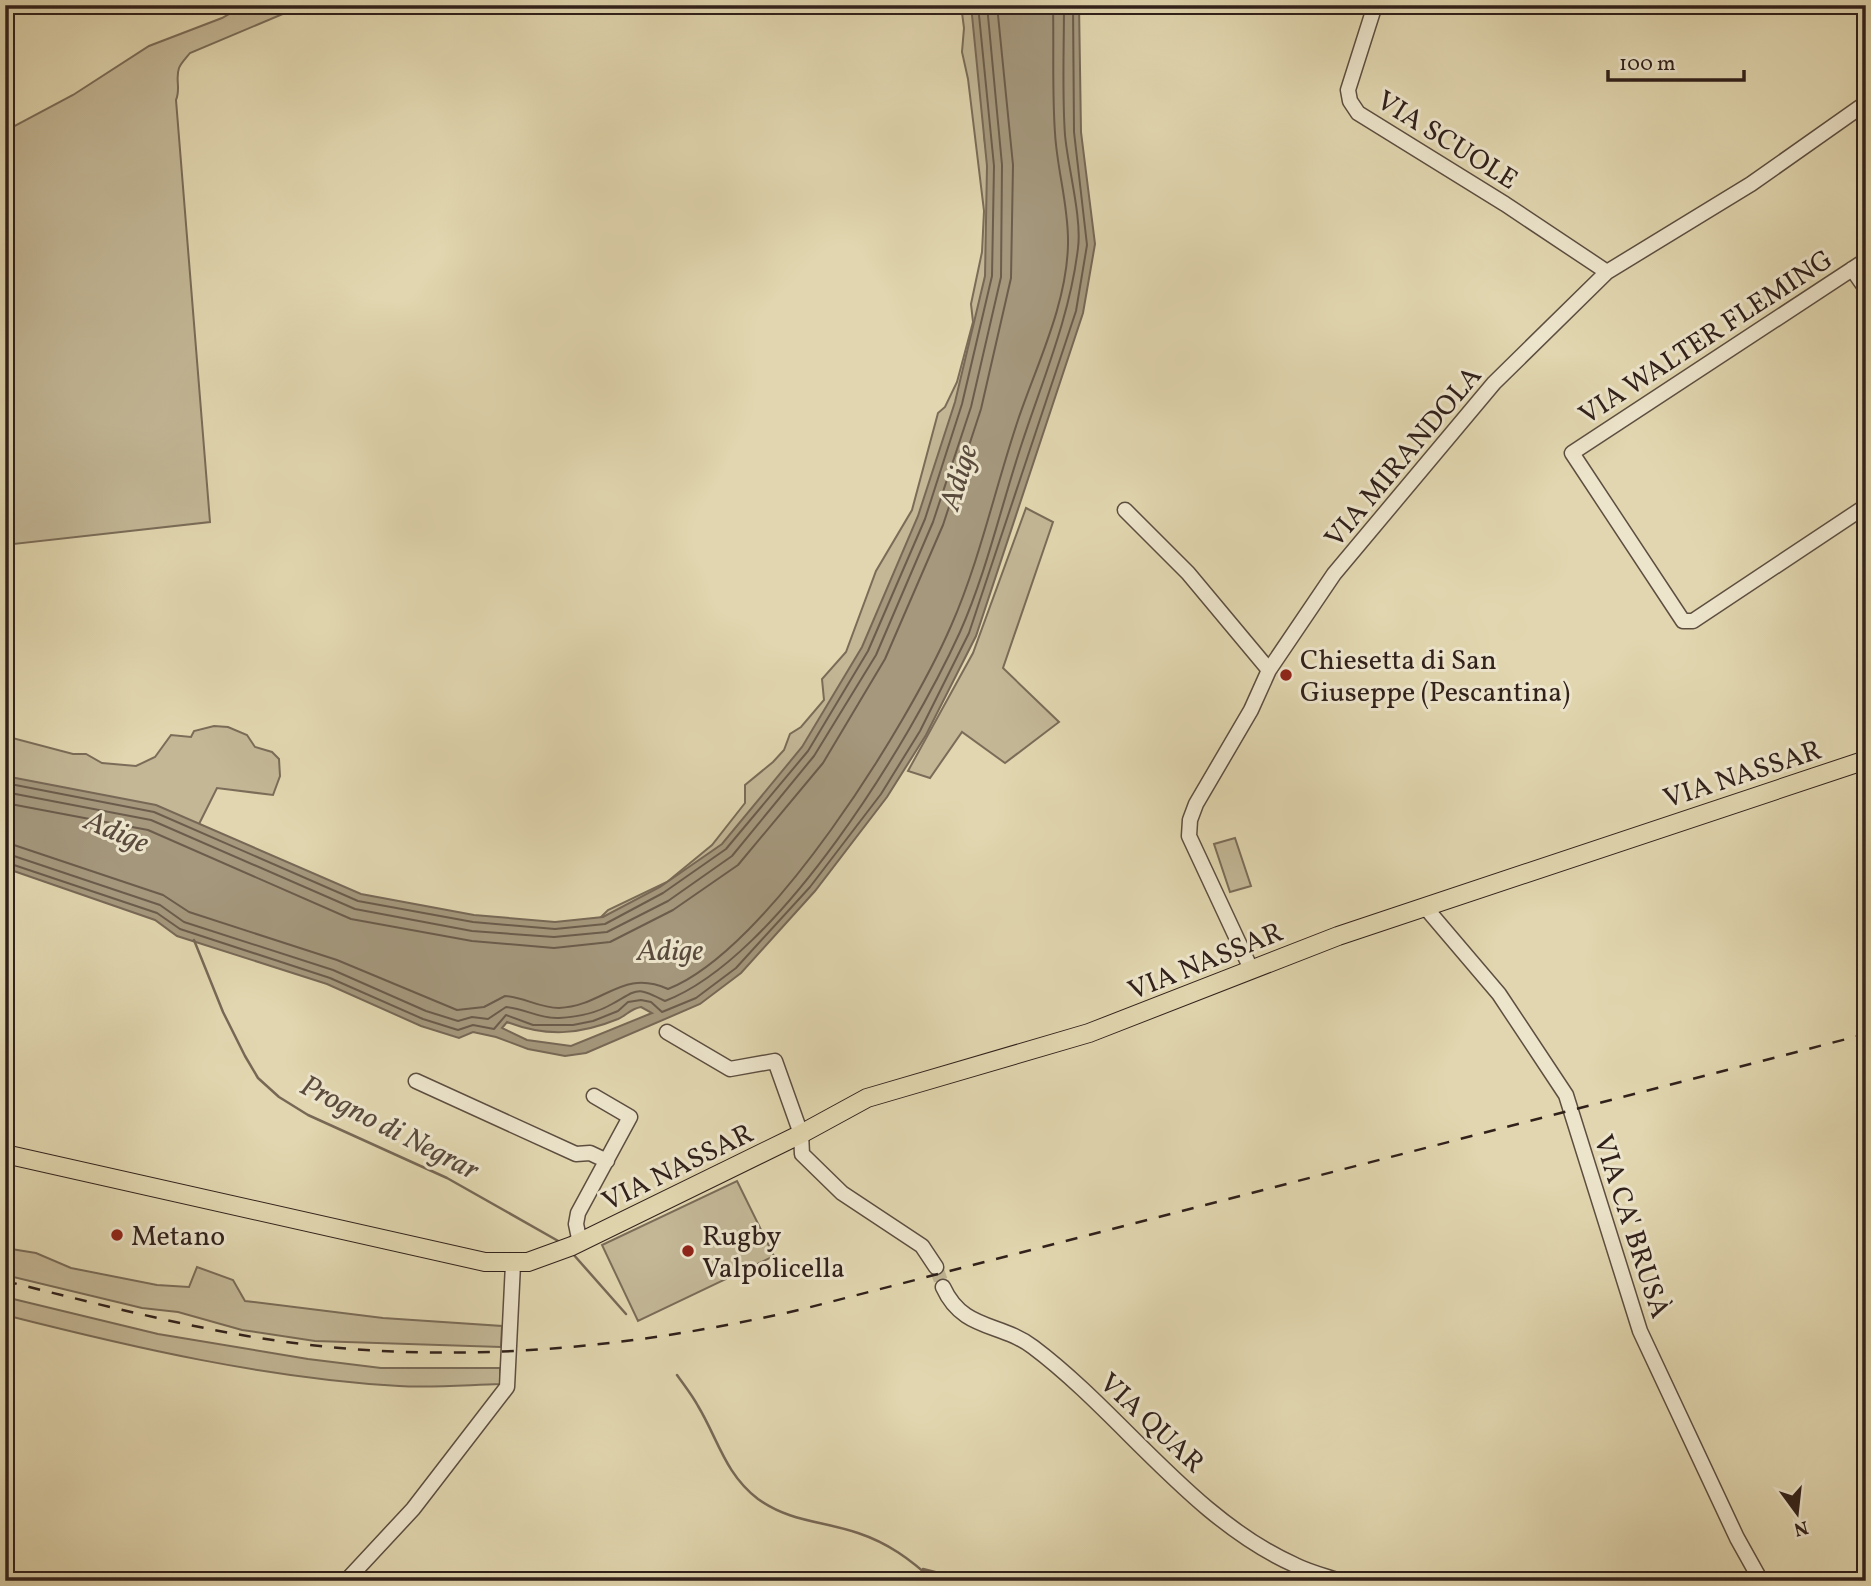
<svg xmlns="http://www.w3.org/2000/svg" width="1871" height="1586" font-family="Vollkorn,serif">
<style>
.green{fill:#c3b796;stroke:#7a6c58;stroke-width:2}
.water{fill:#a5987d;stroke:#776856;stroke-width:2;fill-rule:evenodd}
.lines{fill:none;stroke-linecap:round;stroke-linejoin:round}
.shore{stroke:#6b5c4c;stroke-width:2}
.stream{stroke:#776856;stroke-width:2.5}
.minor-tunnel{stroke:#beb291;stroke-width:14;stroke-dasharray:14 7;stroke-linecap:butt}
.minor-casing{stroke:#5d4e40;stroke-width:17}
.major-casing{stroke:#31211b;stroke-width:20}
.minor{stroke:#ece4cb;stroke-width:14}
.major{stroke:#e1d6af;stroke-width:18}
.rail{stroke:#31211b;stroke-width:2.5;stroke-dasharray:12 12;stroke-linecap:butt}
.poi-dot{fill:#8f2418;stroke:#ece4cb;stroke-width:2.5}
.labels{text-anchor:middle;stroke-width:6;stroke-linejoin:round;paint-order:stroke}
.street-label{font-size:28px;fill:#31211b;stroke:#ece4cb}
.poi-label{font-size:28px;fill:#31211b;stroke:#ece4cb;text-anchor:start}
.water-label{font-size:30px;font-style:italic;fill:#5a4b3d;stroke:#ece4cb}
</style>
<rect width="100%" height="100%" fill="#e1d6af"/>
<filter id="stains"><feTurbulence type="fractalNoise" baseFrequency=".00286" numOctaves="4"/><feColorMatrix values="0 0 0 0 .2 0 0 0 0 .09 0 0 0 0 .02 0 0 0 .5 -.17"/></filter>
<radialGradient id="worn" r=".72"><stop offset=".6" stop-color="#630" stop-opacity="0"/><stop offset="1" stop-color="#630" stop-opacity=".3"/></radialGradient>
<path class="green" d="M245 5H304L190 53C187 57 181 63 179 68 175 79 181 89 176 100L210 522 5 545V131L73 95 149 46 222 18Z
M961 5H976L985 122C982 139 987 159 997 174L974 385 830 730 676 896 600 918 608 910 667 882 712 845 745 803V785L773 762 784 750 790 734 801 727 824 700 822 679 846 652 876 571 912 510 938 413 945 407 957 382 973 322 971 304 982 252 984 211 968 79 962 52 964 28Z
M1026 508 1053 522 1003 668 1059 722 1005 763 962 732 930 778 908 771 973 653Z
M214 726 228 727 247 735 255 747 272 752 279 759 280 776 273 795 217 788 198 826 5 779V736L73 754H86L102 763 136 766 155 757 171 735 191 737 194 731Z
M1235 838 1251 886 1230 892 1214 844Z
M737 1181 774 1256 638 1321 602 1245Z
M5 1248 36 1253 71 1268 157 1285 189 1287 197 1267 233 1280 245 1301 383 1318 502 1326 501 1347 315 1341 242 1330 178 1312 142 1308 5 1275Z
M5 1297 158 1334 308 1359 381 1368H500V1384C466 1385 432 1388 399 1386 265 1378 135 1348 5 1315Z"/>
<path class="water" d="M971 5H1079L1081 132 1095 244 1083 313 976 636 926 735 887 797 815 891 741 973 700 1004 586 1053 565 1056 528 1049 496 1037 473 1032 459 1038 421 1026 327 984 177 936 155 920 5 868V776L156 805 361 894 474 915 555 922 603 917 660 887 722 844 802 747 862 647 918 516 955 402 985 276 987 166ZM641 1007 652 1013 571 1046 527 1040 502 1028 507 1022C546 1037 579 1035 618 1019 627 1015 630 1009 641 1007Z"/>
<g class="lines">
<path class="shore" d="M5 783 154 812 358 901 473 922 555 929 605 924 663 893 726 849 808 751 868 651 925 519 962 404 992 276 994 166 978 5
M5 792 151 820 355 909 472 931 554 937 607 932 668 901 732 856 814 756 876 655 933 522 971 407 1001 277 1002 165 987 5
M5 803 148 830 351 919 472 941 554 948 610 942 673 910 738 865 823 763 885 659 943 525 981 409 1011 278 1013 165 997 5
M5 842 163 895 189 912 337 960 457 1010 484 1007 505 996C524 997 539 1008 559 1008 604 1006 622 968 668 989 768 950 908 725 951 626 980 560 995 488 1018 420 1037 364 1067 304 1068 244 1069 207 1057 170 1055 133 1052 91 1054 48 1053 5
M5 853 160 905 184 922 333 970 426 1011 458 1021 472 1017 488 1019 506 1007C524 1008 539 1019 559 1018 576 1017 597 1013 612 1004 639 989 636 986 665 1001 778 958 911 740 960 632 987 571 1001 506 1022 443 1043 379 1070 316 1078 248 1082 218 1068 168 1065 135 1062 93 1064 48 1064 5
M5 862 157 913 180 929 330 978 423 1019 458 1030 473 1025 494 1029 506 1015 533 1025H573L593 1021 618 1011 628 1002 641 1000 651 1002 662 1012 696 998 736 968 810 887 881 794 920 731 969 633 1076 311 1087 245 1074 132 1073 5"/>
<path class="stream" d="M194 940 223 1012 245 1056 258 1078 279 1097 308 1115 447 1178 560 1242
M573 1254 626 1314
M677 1375C684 1385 692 1395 698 1406 718 1439 725 1474 758 1499 790 1522 823 1521 858 1533 888 1543 910 1559 934 1581
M923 1569 971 1581"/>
<path class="minor-tunnel" d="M936 1267 943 1287"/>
<g class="minor-casing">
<path id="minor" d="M1375 5 1348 90 1350 101 1358 113 1505 204 1607 272
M1866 260 1572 453 1683 621H1693L1866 506
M1852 269 1866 289
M1125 510 1188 573 1269 670
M1425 907 1499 994 1566 1095 1640 1331 1737 1538 1761 1581
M1251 969 1189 836 1190 820 1196 804 1251 710 1269 670 1334 574 1494 383 1607 272 1751 184 1866 103
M667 1032 730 1069 775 1061 801 1134 802 1154 842 1193 922 1246 936 1267
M416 1081 576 1154 590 1153 607 1161
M580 1243 576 1224 578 1213 630 1117 594 1096
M943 1287C963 1331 1000 1322 1033 1347 1121 1413 1193 1520 1295 1565 1309 1572 1325 1576 1340 1581
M346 1581 413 1509 507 1387 513 1264"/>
</g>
<g class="major-casing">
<path id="major" d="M5 1154 485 1262H528L572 1246 801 1134 867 1098 1089 1033 1338 936 1866 760"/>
</g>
<use href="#minor" class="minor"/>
<use href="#major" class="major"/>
<path class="rail" d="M5 1281C86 1301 166 1322 247 1336 434 1368 621 1351 803 1309L1866 1034"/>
</g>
<g class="poi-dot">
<circle cx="1286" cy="675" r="7"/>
<circle cx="117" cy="1235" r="7"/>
<circle cx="688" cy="1251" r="7"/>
</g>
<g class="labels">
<g class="street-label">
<text transform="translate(1448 139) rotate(32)" y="10">VIA SCUOLE</text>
<text transform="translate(1705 336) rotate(-33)" y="10">VIA WALTER FLEMING</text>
<text transform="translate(1402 456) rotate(-50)" y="10">VIA MIRANDOLA</text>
<text transform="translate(1742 773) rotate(-18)" y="10">VIA NASSAR</text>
<text transform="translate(1205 960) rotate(-22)" y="10">VIA NASSAR</text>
<text transform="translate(677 1166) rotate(-26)" y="10">VIA NASSAR</text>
<text transform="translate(1633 1226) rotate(72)" y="10">VIA CA' BRUSÀ</text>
<text transform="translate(1153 1422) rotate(43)" y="10">VIA QUAR</text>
</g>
<g class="poi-label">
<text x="1300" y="669">Chiesetta di San<tspan x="1300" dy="32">Giuseppe (Pescantina)</tspan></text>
<text x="131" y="1245">Metano</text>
<text x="702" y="1245">Rugby<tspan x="702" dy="32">Valpolicella</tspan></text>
</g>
<g class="water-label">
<text transform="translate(958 477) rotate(-73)" y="10">Adige</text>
<text transform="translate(117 831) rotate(23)" y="10">Adige</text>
<text x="670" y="960">Adige</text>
<text transform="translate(390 1127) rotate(27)" y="10">Progno di Negrar</text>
</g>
</g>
<rect width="1871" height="1586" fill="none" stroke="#e1d6af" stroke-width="28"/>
<rect x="7" y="7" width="1857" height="1572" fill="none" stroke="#31211b" stroke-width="3.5"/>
<rect x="14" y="14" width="1843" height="1558" fill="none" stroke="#31211b" stroke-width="2"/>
<g transform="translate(1797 1513) rotate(165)" stroke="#ece4cb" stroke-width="5" paint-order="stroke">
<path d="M0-5L12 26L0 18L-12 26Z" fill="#31211b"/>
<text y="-10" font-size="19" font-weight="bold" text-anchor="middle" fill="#31211b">N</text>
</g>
<path d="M1608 70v10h136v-10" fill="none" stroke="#31211b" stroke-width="3.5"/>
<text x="1619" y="70" font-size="21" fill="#31211b" stroke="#ece4cb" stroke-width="5" paint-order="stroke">100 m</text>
<rect width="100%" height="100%" filter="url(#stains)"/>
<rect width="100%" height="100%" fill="url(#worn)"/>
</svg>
